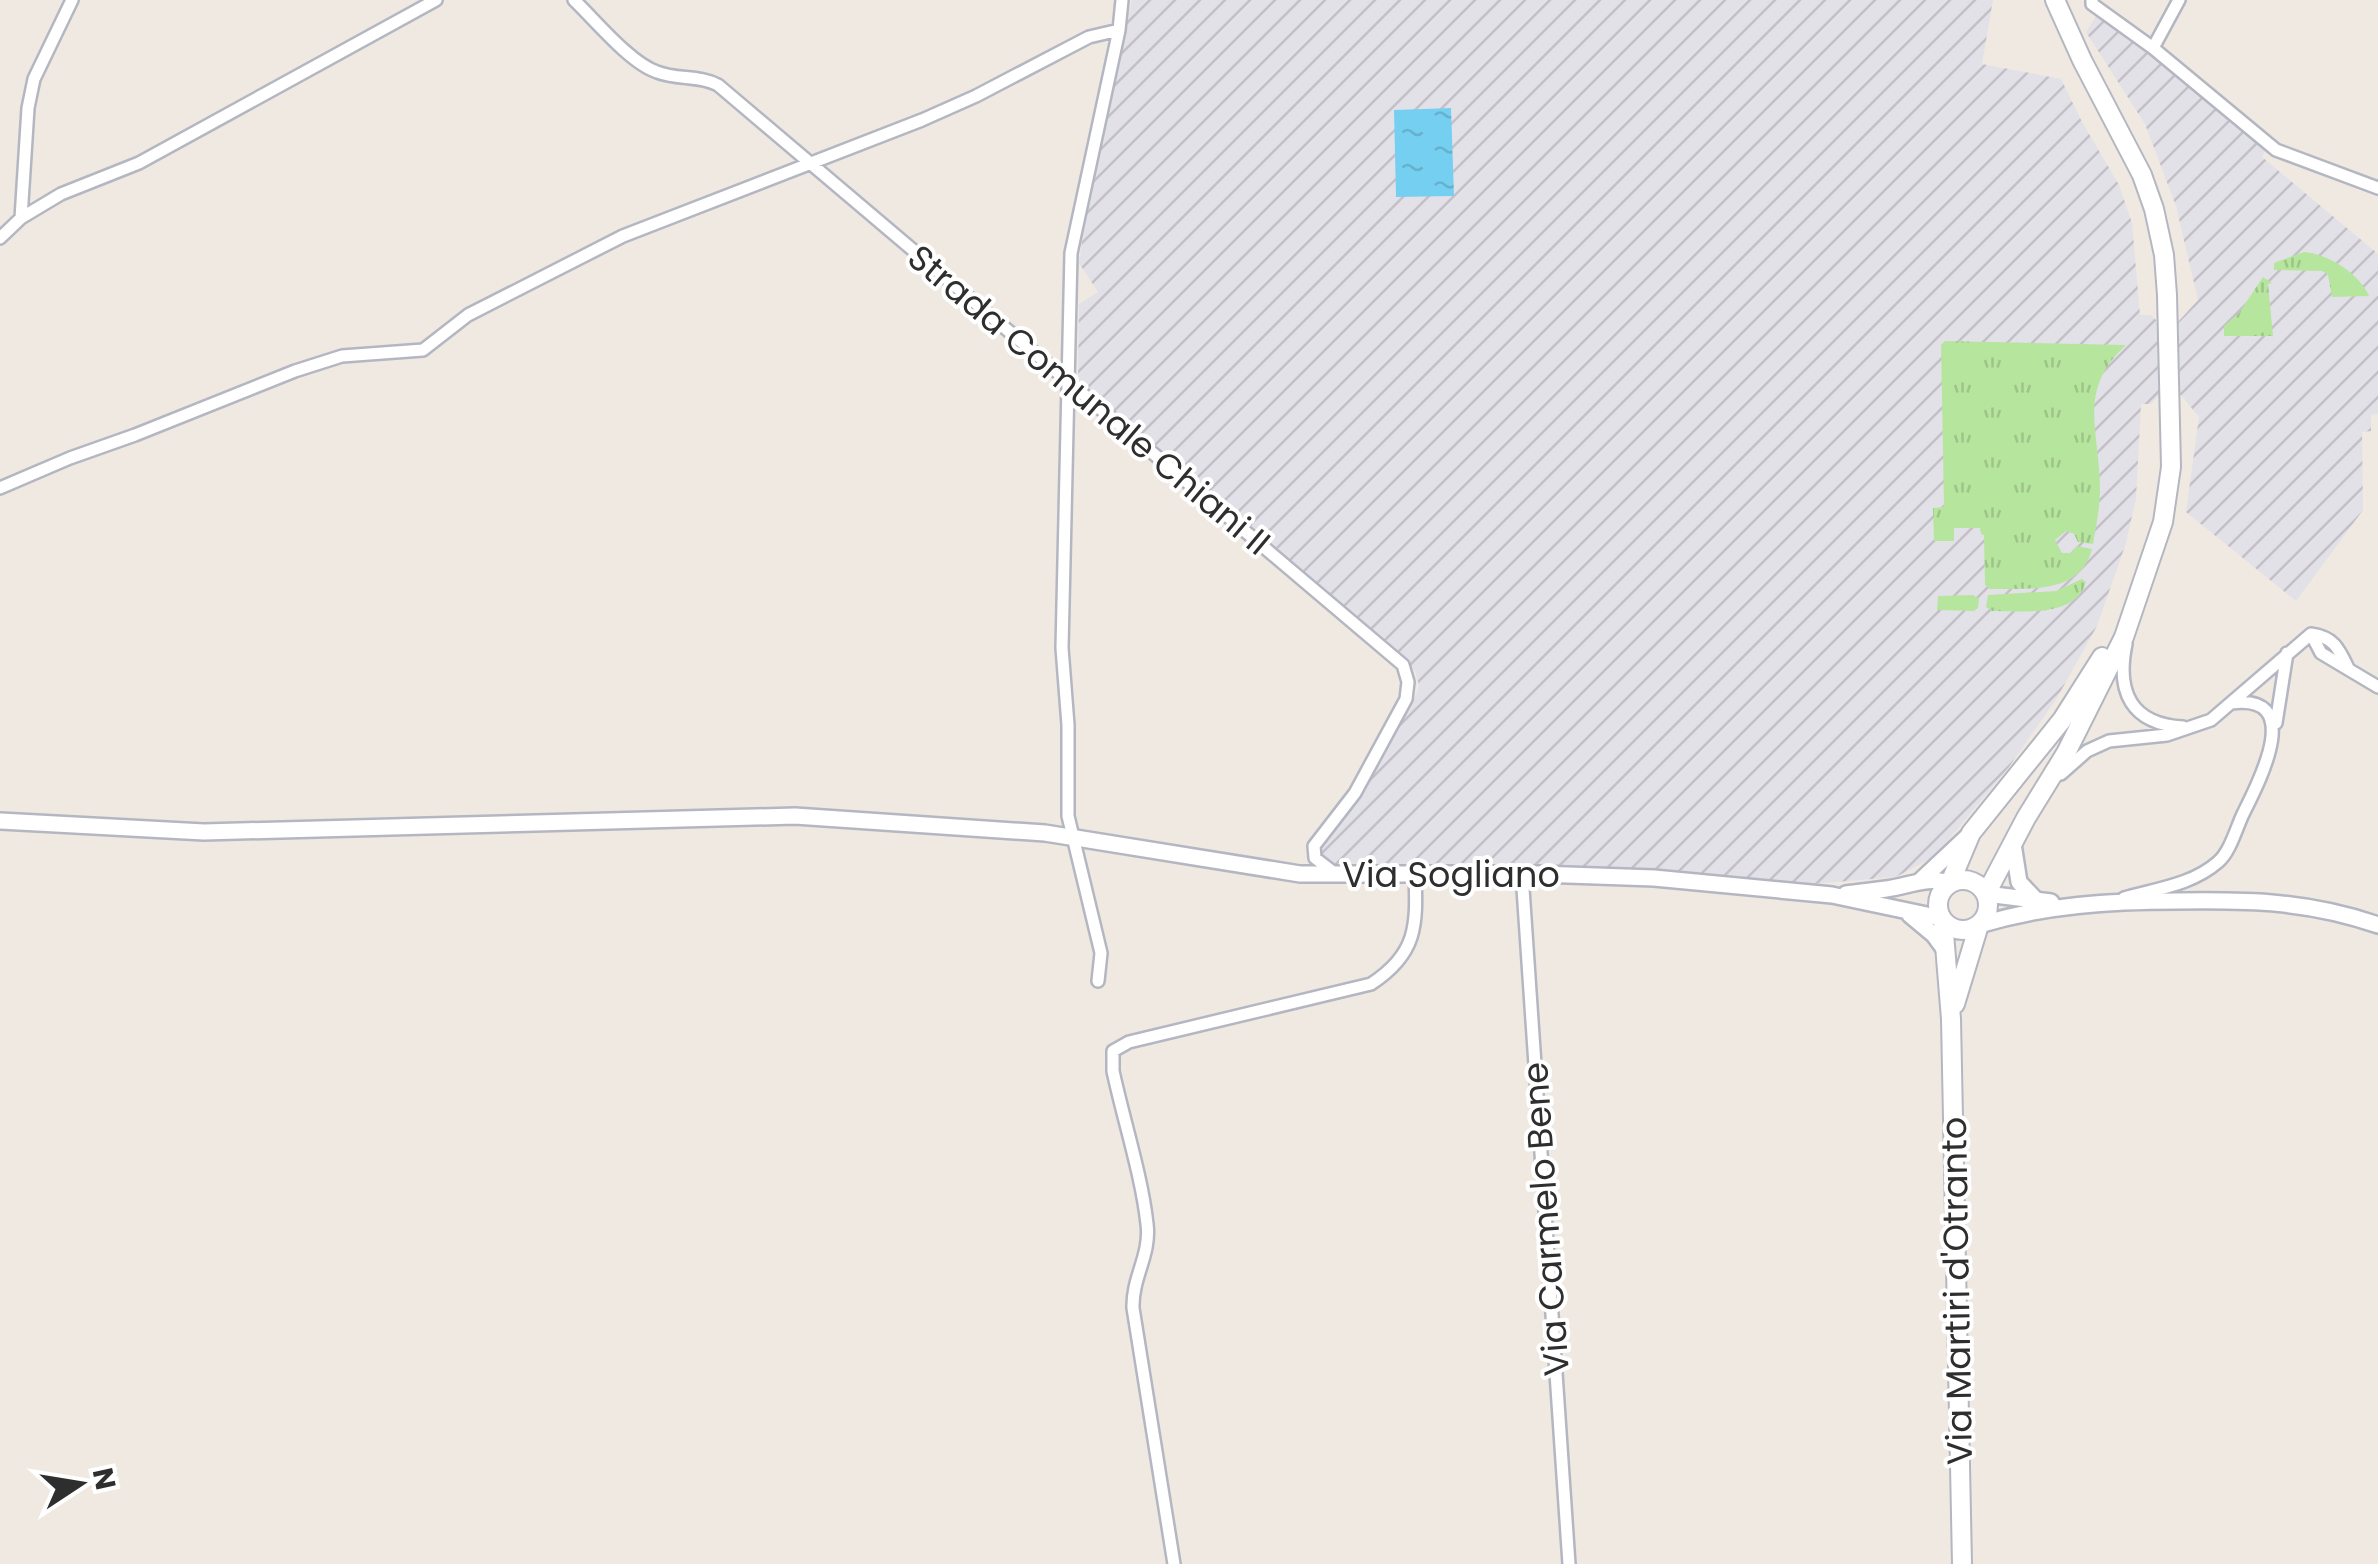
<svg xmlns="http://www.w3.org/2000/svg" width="2378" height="1564" font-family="Poppins,sans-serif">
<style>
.industrial{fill:url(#industrial-furrows)}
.grass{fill:url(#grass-tufts)}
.water{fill:url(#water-ripples)}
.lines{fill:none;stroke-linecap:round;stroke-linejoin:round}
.minor-casing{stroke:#b4b7c1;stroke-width:16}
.tertiary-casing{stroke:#b4b7c1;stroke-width:20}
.secondary-casing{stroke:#b4b7c1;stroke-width:22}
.minor{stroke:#fff;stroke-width:11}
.tertiary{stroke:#fff;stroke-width:15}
.secondary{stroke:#fff;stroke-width:18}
.labels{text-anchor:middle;stroke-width:8;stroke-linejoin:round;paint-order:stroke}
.street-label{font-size:35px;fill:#2e2e2e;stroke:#fff}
</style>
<defs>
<pattern id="industrial-furrows" width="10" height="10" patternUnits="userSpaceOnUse" patternTransform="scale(2.5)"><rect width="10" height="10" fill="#e3e1e8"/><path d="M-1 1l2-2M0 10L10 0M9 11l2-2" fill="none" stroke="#c3c1c7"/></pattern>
<pattern id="grass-tufts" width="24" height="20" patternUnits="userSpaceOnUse" patternTransform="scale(2.5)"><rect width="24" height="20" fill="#b6e59e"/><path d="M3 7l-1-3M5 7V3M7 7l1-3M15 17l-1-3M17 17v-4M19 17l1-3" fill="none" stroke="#9dc588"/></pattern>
<pattern id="water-ripples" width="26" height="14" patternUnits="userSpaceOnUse" patternTransform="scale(2.5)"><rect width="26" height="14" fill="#75cff0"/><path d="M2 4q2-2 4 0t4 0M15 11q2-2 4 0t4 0" fill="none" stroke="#66b2ce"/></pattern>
</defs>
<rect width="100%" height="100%" fill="#efe9e1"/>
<path class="industrial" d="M1132 0H1993L1982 64 2061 79 2082 122 2119 185 2132 223 2140 315H2151L2161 325 2176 324 2198 300 2176 206 2145 124 2086 32 2098 13 2145 45 2267 146 2262 157 2378 254V414L2371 415V431L2362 432 2363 510 2296 601 2186 512 2199 417 2179 393 2160 394 2151 404H2141L2136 498 2126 543 2097 626 2057 698 2009 767 1935 856 1896 877 1811 884 1618 869 1424 868 1395 865 1358 868 1355 864 1339 867 1320 853 1319 847 1358 801 1378 767 1417 693 1419 685 1415 671 1078 379 1079 304 1098 292 1079 263 1086 214Z"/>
<path class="grass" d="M2304 252C2328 254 2359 273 2369 296L2332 297 2328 275 2322 271 2274 270V263Z
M2263 277 2272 283 2268 284 2273 336H2224V326L2239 313Z
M1945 341 2126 345C2076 391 2100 430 2100 490 2100 508 2096 526 2093 544L2078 542 2074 534 2066 531 2055 540 2062 553H2071L2077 546 2092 549C2080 595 2029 588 1990 589L1985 585 1984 535 1981 534 1980 528H1954V541H1934L1933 508 1944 507 1941 345Z
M2082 579 2086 582C2076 618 2022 611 1992 611L1986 607 1988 595 2056 591Z
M1973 595 1979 599 1978 608 1974 611 1937 610 1938 596Z"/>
<path class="water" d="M1451 108 1454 196 1396 197 1394 110Z"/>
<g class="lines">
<g class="minor-casing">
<path id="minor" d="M574 0C595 20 630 63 657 72 677 80 699 75 718 85L1403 665 1408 682 1406 699 1355 793 1314 846 1315 858 1337 875
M2092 0V4L2153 48 2276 150 2378 188
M2153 48 2179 0
M21 218 28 108 34 79 72 0
M0 238 21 218 61 194 139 163 436 0
M0 488 70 458 135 435 295 371 342 356 423 350 468 315 623 236 922 120 976 96 1089 37 1119 30
M2311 634 2321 653 2378 687
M2126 644C2116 692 2131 724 2183 727
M2276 723 2287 653
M2061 774 2087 751 2109 741 2167 735 2211 720 2311 634C2334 637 2339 649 2348 668
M1522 874 1569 1564
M2124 898C2155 889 2192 885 2218 862 2230 852 2236 829 2243 814 2259 782 2306 693 2231 703
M1098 981 1101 953 1068 816V725L1062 648 1071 253 1119 30 1122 0
M1174 1564 1133 1308C1132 1277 1151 1255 1147 1224 1142 1177 1123 1118 1113 1071V1051L1129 1042 1371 984C1417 954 1417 926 1415 875"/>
</g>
<g class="tertiary-casing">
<path id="tertiary" d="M0 821 204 832 795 816 1045 833 1300 874H1539L1654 878 1832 895 1941 918
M2013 844 2019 882 2036 900
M1920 881 1968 836
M1846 894C1859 892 1873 891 1886 889 1909 886 1927 876 1950 883
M1986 894 2051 902
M1910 915 1934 935 1945 950
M1979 925C2045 905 2110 901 2179 901 2250 900 2309 901 2378 925"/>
</g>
<g class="secondary-casing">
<path id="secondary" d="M1938 905a25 25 0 1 1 50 0a25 25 0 1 1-50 0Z
M1950 883 1971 833 2062 720 2102 657
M1986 894 2026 818 2066 753 2124 637 2163 522 2171 467 2167 295 2164 255 2154 209 2142 175 2082 60 2055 0
M1943 921 1951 1019 1962 1564
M1955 1004 1979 925"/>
</g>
<use href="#minor" class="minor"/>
<use href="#tertiary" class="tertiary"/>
<use href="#secondary" class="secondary"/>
</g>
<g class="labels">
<g class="street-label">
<text transform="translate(1089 400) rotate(40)" y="12">Strada Comunale Chiani II</text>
<text x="1451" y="887">Via Sogliano</text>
<text transform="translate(1546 1219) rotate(-94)" y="12">Via Carmelo Bene</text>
<text transform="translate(1957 1291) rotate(-91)" y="12">Via Martiri d'Otranto</text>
</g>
</g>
<g transform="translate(80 1484) rotate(78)" stroke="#ffffff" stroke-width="8" paint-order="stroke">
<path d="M0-8L18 38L0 25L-18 38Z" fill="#2e2e2e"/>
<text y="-15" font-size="28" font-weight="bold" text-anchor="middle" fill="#2e2e2e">N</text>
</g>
</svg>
